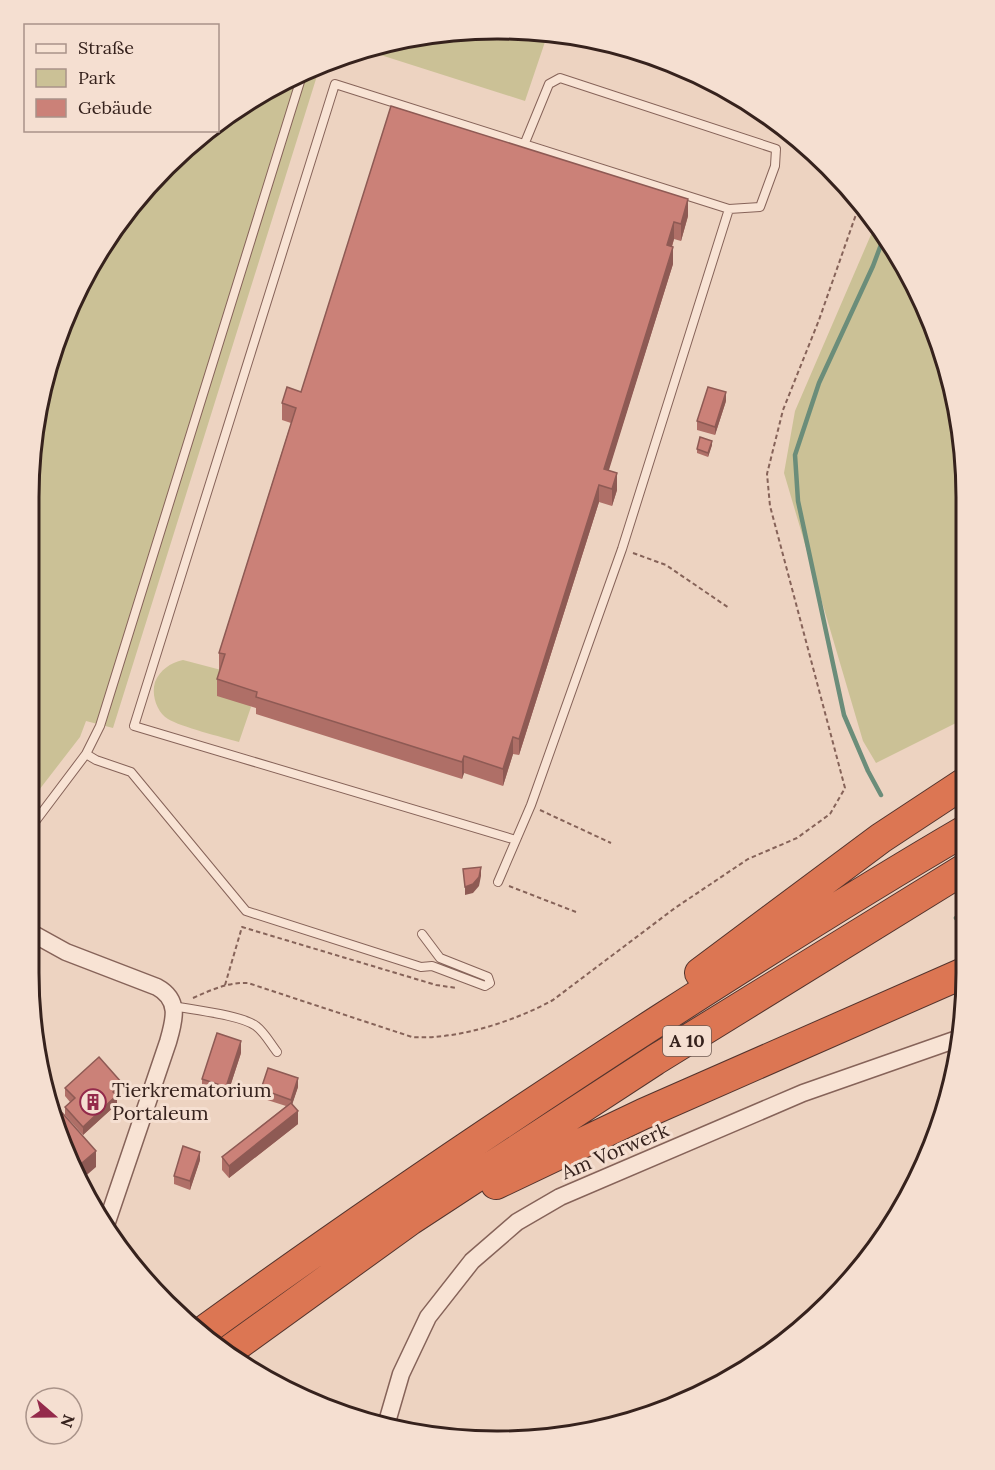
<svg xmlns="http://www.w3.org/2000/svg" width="995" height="1470" font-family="Lora,serif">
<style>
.green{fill:#cbc196}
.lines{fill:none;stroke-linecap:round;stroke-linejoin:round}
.stream{stroke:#6b8d7a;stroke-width:4.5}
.service-casing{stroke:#866359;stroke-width:10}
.minor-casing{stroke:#866359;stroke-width:19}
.motorway-casing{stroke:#54342d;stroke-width:32}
.path{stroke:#866359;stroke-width:2;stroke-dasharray:4.5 3;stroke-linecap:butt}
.service{stroke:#f8e3d4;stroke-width:8}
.minor{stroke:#f8e3d4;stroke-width:16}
.motorway{stroke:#dc7653;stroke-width:30}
.wall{fill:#af6f67}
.shaded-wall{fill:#8e5a54}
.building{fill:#cb8178;stroke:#8e5a54;stroke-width:1.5}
.labels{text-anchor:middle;stroke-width:6;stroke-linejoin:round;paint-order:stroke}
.shield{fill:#f5dfd1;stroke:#6f5b53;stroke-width:1.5}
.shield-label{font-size:18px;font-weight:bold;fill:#36221d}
.poi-label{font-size:20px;fill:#36221d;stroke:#f5dfd1;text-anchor:start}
.street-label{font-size:20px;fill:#36221d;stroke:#f5dfd1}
.rim{fill:none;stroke:#36221d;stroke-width:3}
</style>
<rect width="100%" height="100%" fill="#edd3c1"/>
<path class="green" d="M497 29 548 33 525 101 365 50 406 38Z
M321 63 113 728 86 721 80 737 29 803V497L37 406 77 290 166 166 209 131 218 130V123L237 108Z
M876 223 887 237 931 318 957 406 966 498V718L876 763 863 741 784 473 795 411Z
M183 660 225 671 251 707 239 742C222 737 181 727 168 719 157 712 151 695 155 682 160 670 170 663 183 660Z"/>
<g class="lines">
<path class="stream" d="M911 285 914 286
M881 795 868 771 844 715 798 501 795 455 819 383 873 266 885 234
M956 918 966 912"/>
<g class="service-casing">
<path id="service" d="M524 145 549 84 560 78 776 149 775 166 760 207 729 209
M86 754 96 760 131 772 246 911 421 967 432 966 485 986 490 983 488 977 440 958 422 934
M28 831 86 754 100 726 303 72
M498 882 531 805 622 549 729 209 335 84 134 726 516 840
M173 1006C193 1010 241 1015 256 1026 265 1033 270 1043 277 1052"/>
</g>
<g class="minor-casing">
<path id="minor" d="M28 931 66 952 157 987C181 1000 174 1021 168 1042L105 1228
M387 1422 401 1374 428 1317 472 1261 517 1222 560 1197 803 1093 960 1038"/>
</g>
<g class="motorway-casing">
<path id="motorway" d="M700 973 881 838 966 782
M496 1184 643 1114 966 972
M201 1333C351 1224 505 1120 661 1019 762 954 863 890 966 830
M226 1353 410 1220 655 1060 966 868"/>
</g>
<path class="path" d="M633 553 666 565 729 608
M540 810 611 843
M509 886 576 912
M225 985 242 927 436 985 457 988
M193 998C211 990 228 982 248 983L412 1037C456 1040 513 1022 553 1000L675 908 748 859 797 838 830 814 845 788 770 506 767 474 783 410 819 320 860 203"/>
<use href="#service" class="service"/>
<use href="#minor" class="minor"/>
<use href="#motorway" class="motorway"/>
</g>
<path class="wall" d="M688 216 681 241 674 239 672 247 673 264 608 471 617 490 612 506 599 502 519 755 513 754 503 786 464 773 462 779 256 714V708L217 696V679L220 670H219V653L291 423 282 420V403L301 392Z
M726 401 715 435 697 430V421Z
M712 445 708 457 697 453V449Z
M241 1053 226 1099 202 1092V1079Z
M298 1087 292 1104 298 1124 229 1178 222 1170V1157L286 1106 261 1098V1089Z
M65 1088 122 1091 117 1096V1104L83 1135 65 1115V1107L70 1102 65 1096Z
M200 1160 190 1190 174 1184V1176Z"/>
<path class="shaded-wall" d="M688 199V216L681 241V224Z
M674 222V239L667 262V245Z
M673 247V264L604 486V469Z
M726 392V401L715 435V427Z
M712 441V445L708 457V453Z
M617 473V490L612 506V489Z
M599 485V502L519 755V739Z
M513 737V754L503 786V769Z
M464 756V773L462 779V762Z
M481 867V876L479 886 473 893 465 895V887Z
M241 1041V1053L226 1099V1087Z
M298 1078V1087L291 1108V1100Z
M122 1083V1091L117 1096V1104L83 1135V1127L113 1092Z
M298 1111V1124L229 1178V1166Z
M96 1151V1167L81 1180 76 1168Z
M200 1152V1160L190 1190V1181Z"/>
<path class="building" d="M391 106 688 199 681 224 674 222 667 245 673 247 604 469 617 473 612 489 599 485 519 739 513 737 503 769 464 756 462 762 256 697 257 692 217 679 225 654 219 653 296 408 282 403 287 387 301 392Z
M708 387 726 392 715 427 697 421Z
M700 437 712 441 708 453 697 449Z
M481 867 479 877 473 884 465 887 463 869Z
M217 1033 241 1041 226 1087 202 1079Z
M99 1057 122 1083 113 1092 117 1095 83 1127 65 1107 75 1098 65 1088Z
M268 1068 298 1078 291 1100 261 1089Z
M49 1098 96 1151 76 1168 53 1123Z
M291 1103 298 1111 229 1166 222 1157Z
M183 1146 200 1152 190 1181 174 1176Z"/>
<defs>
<g id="building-ring" transform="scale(1.35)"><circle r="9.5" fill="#f5dfd1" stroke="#942a4b" stroke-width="1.5"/><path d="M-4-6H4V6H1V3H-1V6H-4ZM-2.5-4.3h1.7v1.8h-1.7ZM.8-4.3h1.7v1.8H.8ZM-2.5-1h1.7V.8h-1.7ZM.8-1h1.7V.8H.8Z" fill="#942a4b"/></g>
</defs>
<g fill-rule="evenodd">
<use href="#building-ring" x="93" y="1102"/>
</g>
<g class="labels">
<rect class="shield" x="663" y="1026" width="48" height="30" rx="4.5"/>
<g class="shield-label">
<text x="687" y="1047">A 10</text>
</g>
<g class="poi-label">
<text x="112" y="1097">Tierkrematorium<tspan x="112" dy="23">Portaleum</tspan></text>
</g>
<g class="street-label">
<text transform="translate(615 1151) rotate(-23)" y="7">Am Vorwerk</text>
</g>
</g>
<path d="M0 0H995V1470H0ZM497 39H498A458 458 0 0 1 956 497V973A458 458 0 0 1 498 1431H497A458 458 0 0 1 39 973V497A458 458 0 0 1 497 39Z" fill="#f5dfd1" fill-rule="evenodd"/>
<path class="rim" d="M497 39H498A458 458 0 0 1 956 497V973A458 458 0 0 1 498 1431H497A458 458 0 0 1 39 973V497A458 458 0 0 1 497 39Z"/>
<rect x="24" y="24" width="195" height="108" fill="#f5dfd1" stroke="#a99389" stroke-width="1.5"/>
<rect x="36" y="44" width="30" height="9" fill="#f8e3d4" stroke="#a99389" stroke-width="1.5"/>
<text x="78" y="54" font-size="18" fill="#36221d">Straße</text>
<rect x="36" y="69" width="30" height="18" fill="#cbc196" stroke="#a99389" stroke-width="1.5"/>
<text x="78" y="84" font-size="18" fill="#36221d">Park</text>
<rect x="36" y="99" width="30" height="18" fill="#cb8178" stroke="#a99389" stroke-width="1.5"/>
<text x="78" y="114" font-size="18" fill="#36221d">Gebäude</text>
<g transform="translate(54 1416) rotate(110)"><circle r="28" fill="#f5dfd1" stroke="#a99389" stroke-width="1.5"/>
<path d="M0-4.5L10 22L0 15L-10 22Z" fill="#942a4b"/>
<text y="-9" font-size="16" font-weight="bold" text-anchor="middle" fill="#36221d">N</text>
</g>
</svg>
